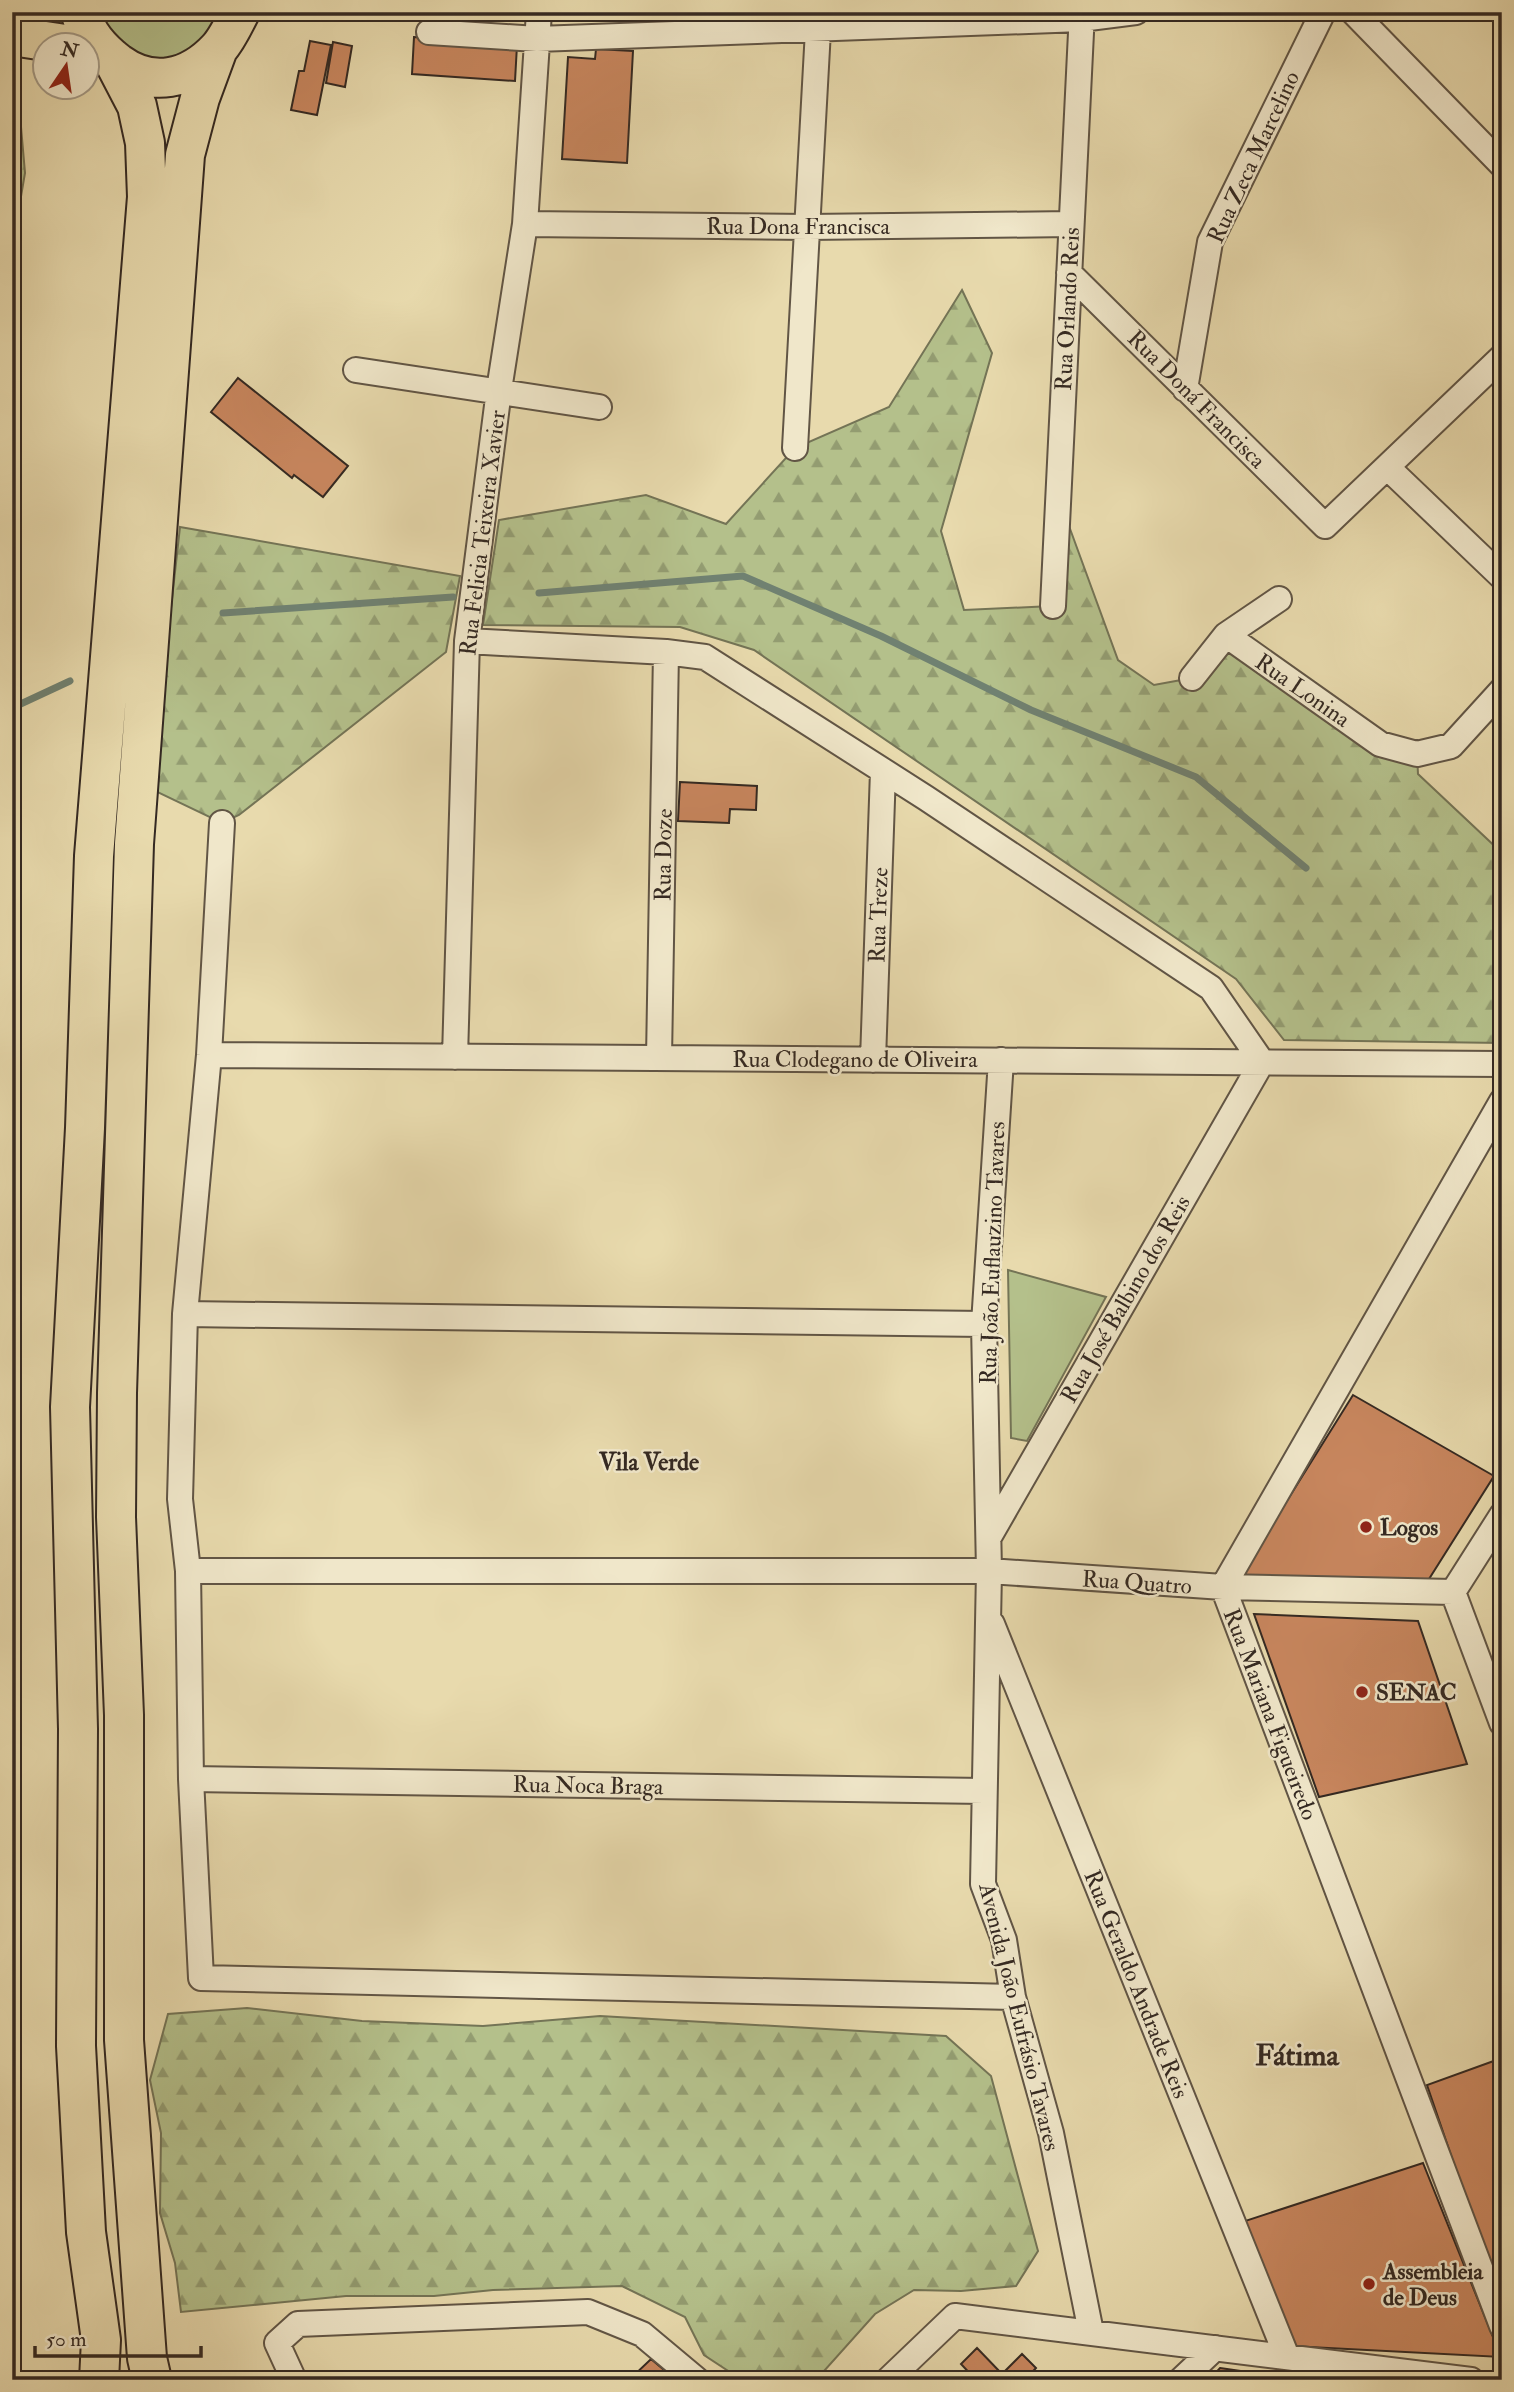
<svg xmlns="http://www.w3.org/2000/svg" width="1514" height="2392" font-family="'IM FELL Double Pica',serif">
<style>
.green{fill:#b4c08b;stroke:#747456;stroke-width:2}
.forest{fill:url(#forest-firs);stroke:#747456;stroke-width:2}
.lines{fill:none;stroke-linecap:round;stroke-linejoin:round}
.stream{stroke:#708171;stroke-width:7}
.building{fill:#c8865e;stroke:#342922;stroke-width:2}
.minor-casing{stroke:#615545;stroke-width:28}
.trunk-casing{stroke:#342922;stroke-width:42}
.minor{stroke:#f0e7ca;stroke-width:24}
.trunk{stroke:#e8daad;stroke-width:38}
.poi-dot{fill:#8f2418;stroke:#f0e7ca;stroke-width:2.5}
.labels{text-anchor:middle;stroke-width:5;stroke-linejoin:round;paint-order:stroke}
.street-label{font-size:23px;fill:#342922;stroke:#f0e7ca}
.poi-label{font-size:23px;font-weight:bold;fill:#342922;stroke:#f0e7ca;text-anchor:start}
.neighbourhood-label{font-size:24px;font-weight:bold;fill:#342922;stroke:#f0e7ca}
.district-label{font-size:30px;font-weight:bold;fill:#342922;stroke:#f0e7ca}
</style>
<defs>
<pattern id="forest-firs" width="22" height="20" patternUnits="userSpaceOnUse" patternTransform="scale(1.75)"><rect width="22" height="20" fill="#b4c08b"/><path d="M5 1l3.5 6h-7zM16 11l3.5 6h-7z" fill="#939c71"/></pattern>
</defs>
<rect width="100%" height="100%" fill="#e8daad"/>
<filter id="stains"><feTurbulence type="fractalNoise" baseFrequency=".00286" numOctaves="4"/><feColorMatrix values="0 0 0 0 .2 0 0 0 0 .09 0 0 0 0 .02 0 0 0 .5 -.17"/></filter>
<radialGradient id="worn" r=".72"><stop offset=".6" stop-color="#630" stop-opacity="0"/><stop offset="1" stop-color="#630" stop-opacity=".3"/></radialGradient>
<path class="green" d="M99 12H218L198 52 170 67 111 46Z
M1008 1270 1106 1297 1027 1441 1011 1438Z"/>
<path class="forest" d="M12 101 19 104 25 173 18 214 17 272 12 302Z
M962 290 992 353 941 531 964 610 1052 606 1069 526 1118 660 1154 685 1192 678 1226 635 1417 754 1418 774 1502 853V1043L1284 1040 1236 979 754 650 680 627 483 625 499 520 646 495 726 524 795 448 889 407Z
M180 527 460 576 446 652 239 815 222 823 151 789Z
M247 2008 362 2021 483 2026 600 2016 946 2036 991 2076 1038 2251 1016 2286 961 2291 914 2290 875 2314 816 2380H742L704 2355 685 2317 622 2286 493 2290 434 2296H346L181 2312 175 2263 160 2213 161 2133 150 2080 168 2014Z"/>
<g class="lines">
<path class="stream" d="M539 593 743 576 881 636 1031 710 1196 777 1306 868
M223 613 453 597
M12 708 70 681"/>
</g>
<path class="building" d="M414 37 517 45 515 81 412 74Z
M310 41 331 45 317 115 291 110 299 71H304Z
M333 42 352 46 345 87 326 83Z
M596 49 633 51 627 163 562 159 568 57 595 59Z
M238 378 348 466 323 497 294 475 292 478 211 412Z
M680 782 757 786 756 810 730 809 729 823 678 821Z
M1353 1395 1494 1476 1429 1579H1238Z
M1254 1614 1418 1621 1467 1764 1319 1797Z
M1502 2058V2305L1427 2085Z
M1423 2163 1501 2357 1290 2346 1242 2222Z
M977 2348 1002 2374 1022 2354 1036 2368 1025 2380H976L961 2364Z
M651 2359 676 2380H629Z
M1220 2368 1304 2380H1209Z"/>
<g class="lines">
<g class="minor-casing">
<path id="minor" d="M1353 12 1502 165
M429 32 537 39 1081 19 1136 12
M525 224 808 227 1071 224
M1069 273 1325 526 1502 357
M356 370 599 407
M1185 389 1210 242 1323 12
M795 448 819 12
M1387 467 1502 577
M1053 606 1082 12
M1226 635 1380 744 1417 754 1451 746 1502 690
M467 641 666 652 705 657 926 798 1211 988 1262 1062 989 1537
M1192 678 1226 635 1279 599
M222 823 209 1055 185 1314 180 1499 188 1571 191 1779 201 1978 1013 1997
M209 1055 1502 1064
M455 1057 467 641 499 390 525 224 539 12
M659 1058 666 652
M873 1060 883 771
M1001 1060 984 1324 989 1571 983 1884 1004 1940 1013 1997 1051 2133 1091 2332
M1502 1101 1223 1587 1502 2326
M185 1314 984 1324
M1502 1515 1453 1592 1502 1723
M188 1571H989L1223 1587 1453 1592
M992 1624 1287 2357
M191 1779 984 1791
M294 2380 277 2343 298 2324 588 2312 642 2334 697 2380
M888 2380 955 2316 1471 2380
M1181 2380 1215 2348"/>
</g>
<g class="trunk-casing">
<path id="trunk" d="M80 12C87 34 100 49 118 63 152 88 189 80 218 49 227 39 234 24 240 12
M12 36 65 44H97
M99 2380 101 2340 86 2232 76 2046 78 1729 70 1407 85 1128 94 856 147 197 145 143 137 106 112 58
M152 2380 147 2358 124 2040V1715L116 1517 117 1393 134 844 185 155 200 98 218 49"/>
</g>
<use href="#minor" class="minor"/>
<use href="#trunk" class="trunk"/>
</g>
<g class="poi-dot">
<circle cx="1366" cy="1527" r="7"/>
<circle cx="1362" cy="1692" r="7"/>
<circle cx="1369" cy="2284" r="7"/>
</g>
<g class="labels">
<g class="street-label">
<text transform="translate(1253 157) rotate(-65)" y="8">Rua Zeca Marcelino</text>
<text x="798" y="234">Rua Dona Francisca</text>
<text transform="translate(1067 309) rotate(-87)" y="8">Rua Orlando Reis</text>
<text transform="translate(1197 399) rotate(45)" y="8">Rua Doná Francisca</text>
<text transform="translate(482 533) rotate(-83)" y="8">Rua Felicia Teixeira Xavier</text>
<text transform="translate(1303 690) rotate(35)" y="8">Rua Lonina</text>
<text transform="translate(663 855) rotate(-89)" y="8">Rua Doze</text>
<text transform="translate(878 915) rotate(-88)" y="8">Rua Treze</text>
<text x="855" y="1067">Rua Clodegano de Oliveira</text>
<text transform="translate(992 1253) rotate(-88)" y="8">Rua João Euflauzino Tavares</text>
<text transform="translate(1125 1299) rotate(-60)" y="8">Rua José Balbino dos Reis</text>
<text transform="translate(1137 1582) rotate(4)" y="8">Rua Quatro</text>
<text transform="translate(1271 1714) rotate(69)" y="8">Rua Mariana Figueiredo</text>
<text transform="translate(588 1785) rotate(1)" y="8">Rua Noca Braga</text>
<text transform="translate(1137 1984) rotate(68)" y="8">Rua Geraldo Andrade Reis</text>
<text transform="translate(1020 2017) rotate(76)" y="8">Avenida João Eufrásio Tavares</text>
</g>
<g class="poi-label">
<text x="1380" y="1535">Logos</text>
<text x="1376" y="1700">SENAC</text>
<text x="1383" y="2279">Assembleia<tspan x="1383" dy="26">de Deus</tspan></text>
</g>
<g class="neighbourhood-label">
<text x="649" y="1470">Vila Verde</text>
</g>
<g class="district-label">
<text x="1297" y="2065">Fátima</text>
</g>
</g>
<rect width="1514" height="2392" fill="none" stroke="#e8daad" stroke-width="42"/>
<rect x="14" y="14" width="1486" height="2364" fill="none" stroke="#342922" stroke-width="3.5"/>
<rect x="21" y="21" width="1472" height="2350" fill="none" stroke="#342922" stroke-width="2"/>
<g transform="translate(66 66) rotate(13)"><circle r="33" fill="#f0e7ca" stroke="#a59b87" stroke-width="2"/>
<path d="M0-5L12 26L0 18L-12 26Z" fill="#8f2418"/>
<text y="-10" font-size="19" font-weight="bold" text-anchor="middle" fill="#342922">N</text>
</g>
<path d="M35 2346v10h166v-10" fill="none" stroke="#342922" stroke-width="3.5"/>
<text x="46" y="2346" font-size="21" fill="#342922" stroke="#f0e7ca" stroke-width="5" paint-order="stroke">50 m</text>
<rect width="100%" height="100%" filter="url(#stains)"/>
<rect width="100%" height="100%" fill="url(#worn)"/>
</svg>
